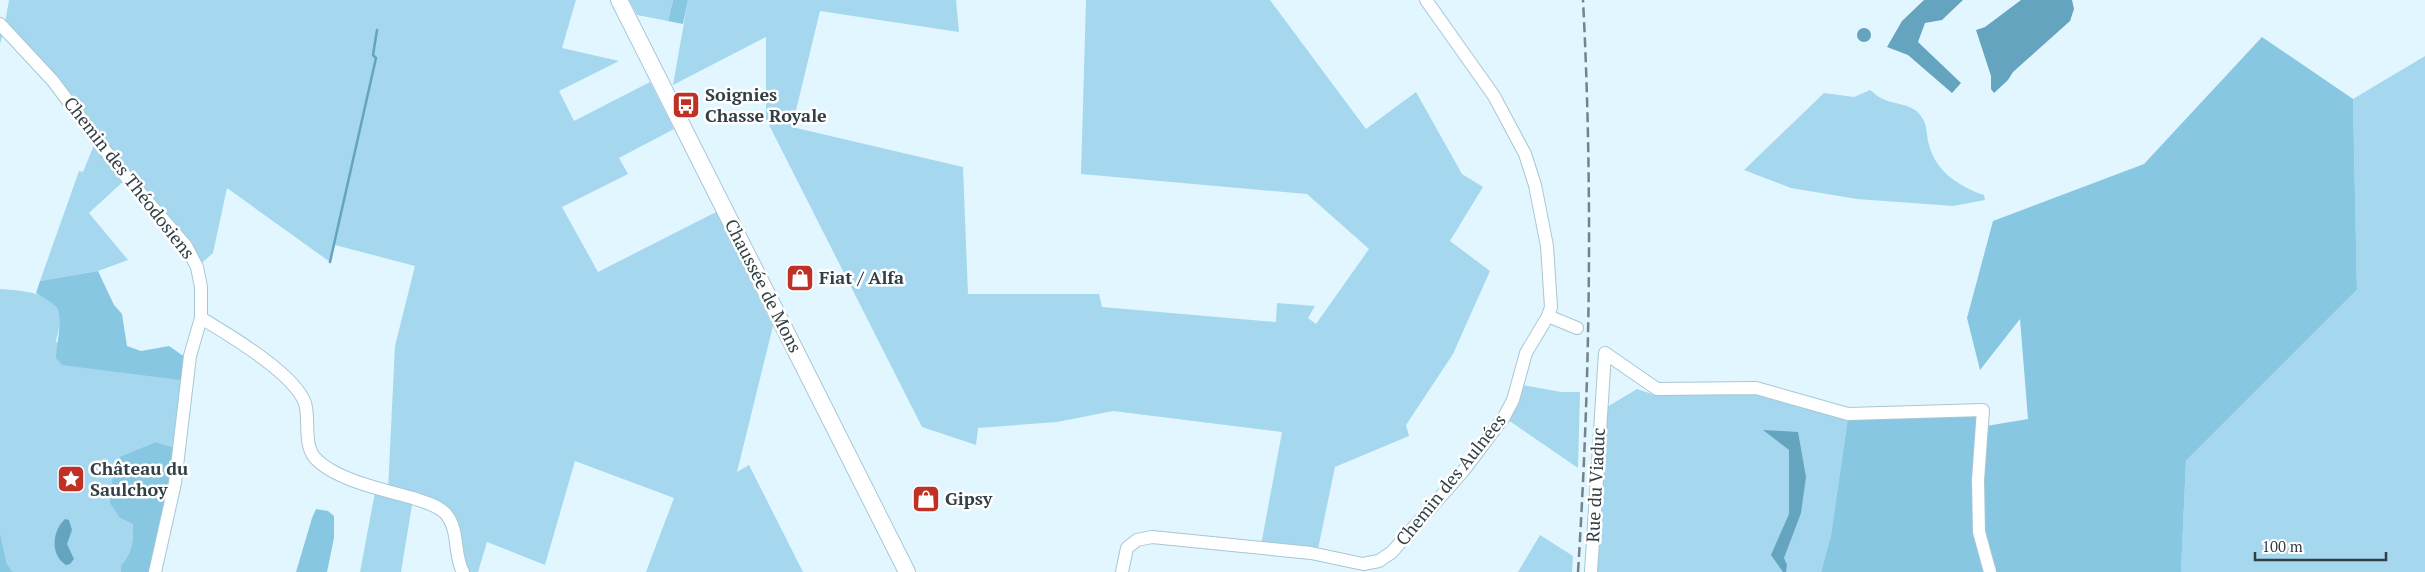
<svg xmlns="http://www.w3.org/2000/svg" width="2425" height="572" font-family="'PT Serif',serif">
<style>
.green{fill:#a5d8ee}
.forest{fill:#87c7e2}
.water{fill:#65a4be}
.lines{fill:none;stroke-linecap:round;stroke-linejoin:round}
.stream{stroke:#65a4be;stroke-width:2.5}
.minor-casing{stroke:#a7c7d5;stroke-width:14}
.major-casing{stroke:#a7c7d5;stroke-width:18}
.minor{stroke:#fff;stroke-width:12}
.major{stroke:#fff;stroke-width:16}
.rail{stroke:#738389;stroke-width:2.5;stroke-dasharray:10 5;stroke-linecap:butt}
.labels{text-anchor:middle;stroke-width:5;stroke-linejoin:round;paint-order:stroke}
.poi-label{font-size:18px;font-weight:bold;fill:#323f44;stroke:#fff;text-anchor:start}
.street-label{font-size:18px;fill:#323f44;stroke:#fff}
</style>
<rect width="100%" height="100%" fill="#e2f6ff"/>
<path class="green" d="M9 0H576L562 48 619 61 559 91 574 121 650 82 674 129 619 158 628 174 562 207 598 272 716 212 773 326 737 472 749 465 803 572H646L674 498 575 461 545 565 487 542 478 572H463L450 520 413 499 401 572H360L376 487 388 490 395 346 415 266 335 245 330 262 227 188 213 253 197 267 127 178 89 213 128 260 98 271 40 281 79 171 83 172 96 140 4 30 0 44V24L5 23Z
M629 0H673L668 21 637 15Z
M688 0H956L959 32 820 11 792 127 963 167 968 294H1099L1102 307 1276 322 1277 303 1315 306 1308 318 1316 324 1369 249 1307 194 1081 174 1086 0H1270L1366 129 1416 92 1462 174 1483 187 1450 241 1490 271 1453 354 1406 425 1409 436 1335 467 1318 549 1261 545 1282 432 1113 411 1057 422 978 428 976 445 922 427 766 119V37L673 85Z
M2425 56V572H2181L2186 461 2357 290 2353 99Z
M1870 90C1874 93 1878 97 1883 99 1895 105 1912 103 1921 116 1928 125 1926 135 1929 145 1936 172 1960 187 1984 195L1985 200 1953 206 1857 199 1791 188 1744 170 1824 93 1854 97Z
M0 289C21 291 58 291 60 319 60 327 57 335 56 342L188 381 179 449 156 442 121 456 120 518 133 523C133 541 133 552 121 565V572H13L7 564 0 533Z
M1523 385 1561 392H1580L1578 468 1508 420Z
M1637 389 1655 395 1756 392 1848 417 1831 535 1821 572H1593L1607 407Z
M1540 535 1573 556 1572 572H1518Z"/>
<path class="forest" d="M673 0H688L683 24 668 21Z
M2262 37 2353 99 2357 290 2186 461 2181 572H1821L1831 535 1848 417 1972 414 1986 426 2028 419 2020 319 1980 370 1967 318 1993 221 2144 164Z
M98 271 114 305 122 314 127 346 141 351 169 346 182 355 190 356 188 381 62 365 56 358C56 346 64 316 56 307 51 301 42 297 36 293L40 281Z
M156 442 179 449 155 572H121V565C133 552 133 541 133 524L120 518 110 503 113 473 121 456Z
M316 509 328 511 334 516V538L327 572H296L312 518Z
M0 533 7 564 13 572H0Z"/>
<path class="water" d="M1924 0H1963L1942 20 1925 23 1918 42 1961 83 1952 93 1908 55 1887 47 1902 21Z
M2021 0H2072L2074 9 2070 21 2013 72 2008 80 1994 93 1991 89V76L1976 30 1985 27Z
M1857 35a7 7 0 1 1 14 0a7 7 0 1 1-14 0Z
M1763 430 1798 432 1806 477 1801 513 1784 558 1787 565 1786 572H1783L1771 555 1789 514V450Z
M65 519 69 520 72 530 67 544 74 559 70 564 66 565C50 555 52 531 65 519Z"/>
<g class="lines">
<path class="stream" d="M330 262 376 58 373 55 377 30"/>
<g class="minor-casing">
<path id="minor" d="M0 24 53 81 117 166 186 246 197 267 201 287V318L190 356 175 483 155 572
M1548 316 1577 328
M201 318C229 335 294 373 305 403 310 420 303 444 315 458 335 480 385 490 413 498 424 502 438 505 446 514 460 531 453 554 463 572
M1122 572 1127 548 1137 540 1152 537 1311 553 1363 564 1379 561 1392 552 1464 470 1504 417 1513 400 1526 353 1548 316 1551 307 1547 246 1535 185 1525 154 1494 96 1426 0
M1591 572 1605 353 1657 389 1756 388 1848 414 1983 410 1978 480 1979 532 1990 572"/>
</g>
<g class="major-casing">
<path id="major" d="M619 0 907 572"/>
</g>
<use href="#minor" class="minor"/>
<use href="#major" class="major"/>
<path class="rail" d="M1578 572C1590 382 1593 191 1583 0"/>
</g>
<defs>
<g id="bus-square" transform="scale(1.4375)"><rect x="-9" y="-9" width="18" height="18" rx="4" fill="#be3124" stroke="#fff"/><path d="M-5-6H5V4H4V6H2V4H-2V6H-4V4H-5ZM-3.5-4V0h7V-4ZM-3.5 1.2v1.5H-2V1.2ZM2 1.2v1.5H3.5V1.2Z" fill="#fff"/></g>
<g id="shop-square" transform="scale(1.4375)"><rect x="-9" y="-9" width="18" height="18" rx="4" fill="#be3124" stroke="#fff"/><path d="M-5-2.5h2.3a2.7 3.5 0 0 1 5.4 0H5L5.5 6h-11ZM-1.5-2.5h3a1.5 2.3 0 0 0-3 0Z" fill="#fff"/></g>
<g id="sight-square" transform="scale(1.4375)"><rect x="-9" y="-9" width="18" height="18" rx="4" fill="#be3124" stroke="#fff"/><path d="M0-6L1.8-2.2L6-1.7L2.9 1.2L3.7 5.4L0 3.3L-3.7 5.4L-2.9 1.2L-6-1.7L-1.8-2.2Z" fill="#fff"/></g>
</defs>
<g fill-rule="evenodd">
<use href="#bus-square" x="686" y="105"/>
<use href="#shop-square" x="800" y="278"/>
<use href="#sight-square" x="71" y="479"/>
<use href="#shop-square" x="926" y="499"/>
</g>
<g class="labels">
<g class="poi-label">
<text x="705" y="101">Soignies<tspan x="705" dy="21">Chasse Royale</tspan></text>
<text x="819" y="284">Fiat / Alfa</text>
<text x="90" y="475">Château du<tspan x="90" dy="21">Saulchoy</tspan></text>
<text x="945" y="505">Gipsy</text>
</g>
<g class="street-label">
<text transform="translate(129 178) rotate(52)" y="6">Chemin des Théodosiens</text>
<text transform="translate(763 286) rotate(63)" y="6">Chaussée de Mons</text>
<text transform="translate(1451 480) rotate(-51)" y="6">Chemin des Aulnées</text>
<text transform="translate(1596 485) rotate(-87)" y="6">Rue du Viaduc</text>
</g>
</g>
<path d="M2255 552v8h131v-8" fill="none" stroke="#323f44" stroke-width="2.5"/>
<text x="2262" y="552" font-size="15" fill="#323f44" stroke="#ffffff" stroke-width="4" paint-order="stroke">100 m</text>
</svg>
